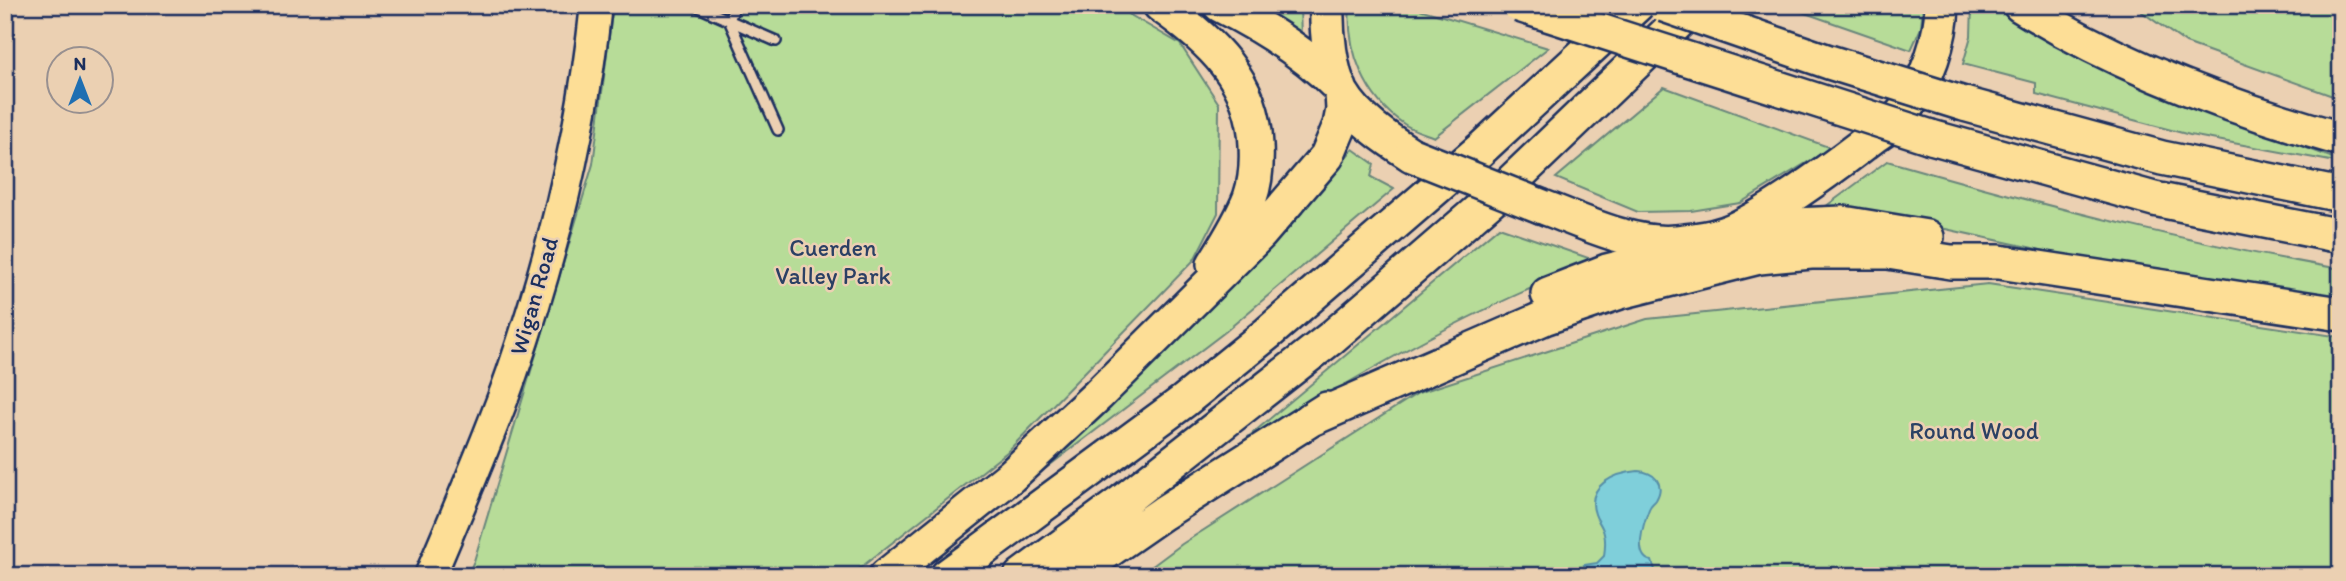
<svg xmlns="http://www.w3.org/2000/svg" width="2346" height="581" font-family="Itim,sans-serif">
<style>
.green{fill:#b7dc98;stroke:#69867b;stroke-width:2}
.water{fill:#7fcfda;stroke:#578fa8;stroke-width:2}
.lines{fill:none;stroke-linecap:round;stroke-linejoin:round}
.lane-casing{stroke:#1b2f5e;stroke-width:14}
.primary-casing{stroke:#1b2f5e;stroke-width:35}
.highway-casing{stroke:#1b2f5e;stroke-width:38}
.lane{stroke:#ebd0b2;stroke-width:9}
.primary{stroke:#fdde96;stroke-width:30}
.highway{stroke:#fdde96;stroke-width:33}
.highway-bridge-casing{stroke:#1b2f5e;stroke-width:38;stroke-linecap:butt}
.highway-bridge{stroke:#fdde96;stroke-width:33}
.labels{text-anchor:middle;stroke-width:5;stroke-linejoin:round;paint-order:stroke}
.park-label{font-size:24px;fill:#2b4064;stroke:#ebd0b2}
.street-label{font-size:24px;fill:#1b2f5e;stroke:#ebd0b2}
</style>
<rect width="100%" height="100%" fill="#ebd0b2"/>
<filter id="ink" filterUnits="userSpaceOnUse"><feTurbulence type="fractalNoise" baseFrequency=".0143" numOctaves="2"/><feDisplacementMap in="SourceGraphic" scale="14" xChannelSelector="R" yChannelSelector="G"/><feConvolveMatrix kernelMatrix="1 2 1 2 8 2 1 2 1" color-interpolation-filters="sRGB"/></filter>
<g filter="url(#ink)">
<path class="green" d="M613 5H1113L1180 44 1219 104 1218 213 1194 260 1007 452 850 576H467L474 561 593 164Z
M1241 5H1300L1301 39Z
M1350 5H1406L1548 48 1434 137C1424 133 1412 130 1404 124 1365 98 1346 50 1350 5Z
M1782 5H1923L1921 28 1911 50Z
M1972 5H1989L2147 88 2341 161V163L2190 135 2036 94V83L1963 64 1971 36Z
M2132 5H2341V99L2186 43Z
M1664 87 1831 148 1740 203 1691 211 1638 212 1556 178Z
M1353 149 1374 164 1371 177 1394 189 1225 332 946 544 1294 216Z
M1887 161C2037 204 2187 243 2341 269V301L2119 267 1877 214 1818 212Z
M1499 227 1597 261C1511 294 1430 335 1351 381 1301 410 1254 442 1205 473Z
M1988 284 2341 337V576H1139L1182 544 1418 393 1647 319Z"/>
<path class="water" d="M1638 471C1654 472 1666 483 1656 500 1653 504 1651 504 1649 509 1644 522 1632 558 1652 561L1657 576H1589L1584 565 1597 563 1604 556C1605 549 1606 540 1604 534 1603 526 1597 521 1595 514 1585 485 1615 473 1638 471Z"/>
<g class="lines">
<g class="lane-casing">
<path id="lane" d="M694 5 776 41
M735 5 729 20 778 130"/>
</g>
<g class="primary-casing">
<path id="primary" d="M430 576C458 509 488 442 512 373 553 254 583 131 596 5"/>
</g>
<g class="highway-casing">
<path id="highway" d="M1160 5C1210 40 1254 80 1256 145 1257 163 1256 181 1250 198 1241 221 1227 243 1214 264
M1220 5C1264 27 1305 53 1340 88
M1327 5C1326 29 1330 72 1342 93 1357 119 1387 139 1412 155
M2020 5C2118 66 2230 108 2341 139
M1964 104 2162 158 2341 195
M1931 137 2154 199 2341 236
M1543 207C1584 222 1631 246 1676 242 1695 240 1715 238 1733 230 1778 209 1834 167 1874 136 1885 128 1898 120 1906 109 1927 80 1941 41 1942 5
M1741 230 1768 226 1843 223 1927 237
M1548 294 1607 271 1663 257 1711 238
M1309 420 1544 318 1620 292 1759 257 1811 252H1888L1951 262H1999L2341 314
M886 576 1011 476 1098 395 1260 234 1327 156 1340 125 1343 110 1342 93
M947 576 1184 401 1268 333 1480 150 1637 5
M1021 576 1123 501 1331 338 1509 184 1696 5
M1072 576 1163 513 1327 409"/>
</g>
<use href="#lane" class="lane"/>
<use href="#primary" class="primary"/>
<use href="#highway" class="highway"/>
<g class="highway-bridge-casing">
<path id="highway-bridge" d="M1519 5 1931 137
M1664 5 1829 62 1964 104
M1412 155 1543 207"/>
</g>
<use href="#highway-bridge" class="highway-bridge"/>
</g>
</g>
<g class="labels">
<g class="park-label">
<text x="833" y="256">Cuerden<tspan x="833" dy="28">Valley Park</tspan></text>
<text x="1974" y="439">Round Wood</text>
</g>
<g class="street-label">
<text transform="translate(534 296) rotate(-74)" y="8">Wigan Road</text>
</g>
</g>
<rect width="2346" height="581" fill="none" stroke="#ebd0b2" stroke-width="28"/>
<rect x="14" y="14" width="2318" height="553" fill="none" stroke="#1b2f5e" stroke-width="2.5" filter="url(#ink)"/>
<g transform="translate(80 80)"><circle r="33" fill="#ebd0b2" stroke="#989090" stroke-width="2"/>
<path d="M0-5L12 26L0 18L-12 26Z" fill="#1f6fb2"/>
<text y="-10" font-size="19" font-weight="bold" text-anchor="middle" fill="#1b2f5e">N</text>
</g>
</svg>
